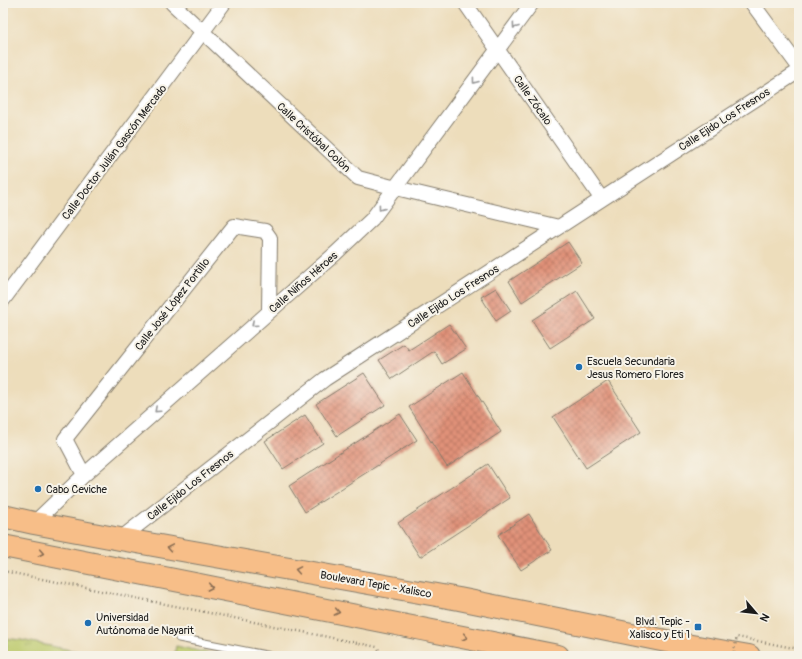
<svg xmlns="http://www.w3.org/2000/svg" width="802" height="659" font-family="Pangolin,sans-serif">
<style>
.grass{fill:url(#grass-tufts);stroke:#6c7244}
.building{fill:url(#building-cross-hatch)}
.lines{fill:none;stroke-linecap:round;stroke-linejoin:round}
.service-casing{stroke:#847c6c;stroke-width:9}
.minor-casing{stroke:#847c6c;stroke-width:16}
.primary-casing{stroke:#847c6c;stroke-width:24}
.path{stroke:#847c6c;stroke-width:2.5;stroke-dasharray:1 3;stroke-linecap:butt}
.service{stroke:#fff;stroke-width:7}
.minor{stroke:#fff;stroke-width:14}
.primary{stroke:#f7be88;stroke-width:22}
.path-bridge{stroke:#847c6c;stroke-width:2.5;stroke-dasharray:1 3;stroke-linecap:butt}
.oneway{stroke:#999}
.oneway2{stroke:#8a6d52}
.poi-dot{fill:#1f6fb2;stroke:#f7f3e8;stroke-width:1.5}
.labels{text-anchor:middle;stroke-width:4;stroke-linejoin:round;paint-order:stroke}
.street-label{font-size:11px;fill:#1c1c1c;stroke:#f7f3e8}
.poi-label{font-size:11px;fill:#1c1c1c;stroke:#f7f3e8;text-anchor:start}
</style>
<defs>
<pattern id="grass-tufts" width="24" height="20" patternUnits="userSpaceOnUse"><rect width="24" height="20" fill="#bcc96b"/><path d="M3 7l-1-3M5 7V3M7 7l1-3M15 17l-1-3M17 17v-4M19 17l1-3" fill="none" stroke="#a1ac5c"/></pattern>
<pattern id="building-cross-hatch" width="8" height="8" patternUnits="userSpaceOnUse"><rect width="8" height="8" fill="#e09178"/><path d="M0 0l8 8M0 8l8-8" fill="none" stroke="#b57662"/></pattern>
</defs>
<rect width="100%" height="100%" fill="#f7f3e8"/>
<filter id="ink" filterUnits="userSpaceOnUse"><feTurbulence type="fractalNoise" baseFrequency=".025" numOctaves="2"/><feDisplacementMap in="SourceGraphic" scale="8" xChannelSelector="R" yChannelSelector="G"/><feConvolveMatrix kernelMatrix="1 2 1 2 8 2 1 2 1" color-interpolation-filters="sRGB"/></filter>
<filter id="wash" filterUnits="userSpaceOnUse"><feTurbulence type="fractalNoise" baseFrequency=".012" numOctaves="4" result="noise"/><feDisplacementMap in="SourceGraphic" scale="16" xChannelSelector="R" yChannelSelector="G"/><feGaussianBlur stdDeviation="0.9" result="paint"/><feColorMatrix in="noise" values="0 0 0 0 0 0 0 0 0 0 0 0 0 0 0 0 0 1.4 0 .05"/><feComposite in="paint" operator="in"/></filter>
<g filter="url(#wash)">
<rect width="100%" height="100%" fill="#edddbb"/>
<path class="grass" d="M3 638 21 640 80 652 79 656H3Z
M176 646 222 656H174Z"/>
<g id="blocks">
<path class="building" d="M568 242 582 263 522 302 509 281Z
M496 288 511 311 496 321 481 297Z
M577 291 595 319 550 348 532 320Z
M449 324 466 349 442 364 434 351 392 379 379 360 404 344 409 350Z
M463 372 501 432 447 467 409 407Z
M364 373 385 405 337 436 316 404Z
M608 381 641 432 586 468 553 417Z
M400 414 417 440 305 512 289 486Z
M305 415 323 443 283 469 265 441Z
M488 464 510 498 420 557 398 523Z
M529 514 552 550 521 570 498 535Z"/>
</g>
</g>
<g filter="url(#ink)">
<use href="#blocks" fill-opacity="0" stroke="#847c6c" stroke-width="1"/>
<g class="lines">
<g class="service-casing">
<path id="service" d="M179 638 271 656"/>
</g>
<g class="minor-casing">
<path id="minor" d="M172 3 358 178 396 188 559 227
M465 3 601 198
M752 3 799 67
M3 300 224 3
M84 475 65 439 234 226 265 231 270 238 269 311
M34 523 84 475 336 253 372 219 532 3
M120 539 325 379 799 71"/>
</g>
<g class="primary-casing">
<path id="primary" d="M3 516 34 523 120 539 459 599 686 645 749 656
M3 546 558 656"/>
</g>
<path class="path" d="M3 571 377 647 383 656"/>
<use href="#service" class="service"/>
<use href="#minor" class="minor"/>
<use href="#primary" class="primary"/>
<path class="path-bridge" d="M733 656 737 637 799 649"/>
</g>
<defs><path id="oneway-chevron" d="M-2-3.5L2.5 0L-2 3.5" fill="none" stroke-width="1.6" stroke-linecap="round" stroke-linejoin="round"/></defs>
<g class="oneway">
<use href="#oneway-chevron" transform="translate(515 26) rotate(126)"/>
<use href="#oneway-chevron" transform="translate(475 81) rotate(127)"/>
<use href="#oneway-chevron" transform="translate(381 208) rotate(127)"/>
<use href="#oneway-chevron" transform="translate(254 324) rotate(138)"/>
<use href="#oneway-chevron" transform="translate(157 410) rotate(138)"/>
</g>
<g class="oneway2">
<use href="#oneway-chevron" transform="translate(170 548) rotate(-170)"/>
<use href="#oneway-chevron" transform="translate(41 553) rotate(11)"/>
<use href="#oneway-chevron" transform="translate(298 570) rotate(-170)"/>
<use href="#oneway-chevron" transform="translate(210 587) rotate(11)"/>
<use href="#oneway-chevron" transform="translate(337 612) rotate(11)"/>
<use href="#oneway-chevron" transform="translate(465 637) rotate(11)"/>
</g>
</g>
<g class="poi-dot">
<circle cx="579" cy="367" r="4"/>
<circle cx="38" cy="489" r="4"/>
<circle cx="88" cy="623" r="4"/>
<rect x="694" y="623" width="8" height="8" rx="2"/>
</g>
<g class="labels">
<g class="street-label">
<text transform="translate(533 100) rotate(55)" y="4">Calle Zócalo</text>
<text transform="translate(724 119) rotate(-33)" y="4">Calle Ejido Los Fresnos</text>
<text transform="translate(314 137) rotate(43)" y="4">Calle Cristóbal Colón</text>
<text transform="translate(114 152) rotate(-53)" y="4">Calle Doctor Julián Gascón Mercado</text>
<text transform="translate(303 282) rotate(-41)" y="4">Calle Niños Héroes</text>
<text transform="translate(453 296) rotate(-33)" y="4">Calle Ejido Los Fresnos</text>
<text transform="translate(172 304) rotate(-52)" y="4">Calle José López Portillo</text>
<text transform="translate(190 485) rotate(-38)" y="4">Calle Ejido Los Fresnos</text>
<text transform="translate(376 584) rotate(10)" y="4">Boulevard Tepic - Xalisco</text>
</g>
<g class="poi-label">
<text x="587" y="365">Escuela Secundaria<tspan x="587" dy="13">Jesus Romero Flores</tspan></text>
<text x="46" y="493">Cabo Ceviche</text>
<text x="96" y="621">Universidad<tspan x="96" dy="13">Autónoma de Nayarit</tspan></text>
<text x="690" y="625" text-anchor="end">Blvd. Tepic -<tspan x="690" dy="13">Xalisco y Eti 1</tspan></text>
</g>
</g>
<rect width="802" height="659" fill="none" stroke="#f7f3e8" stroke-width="16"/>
<g transform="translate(756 613) rotate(118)" stroke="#f7f3e8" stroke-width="3" paint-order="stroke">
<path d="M0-3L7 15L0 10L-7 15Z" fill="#1c1c1c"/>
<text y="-6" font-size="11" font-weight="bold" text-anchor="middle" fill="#1c1c1c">N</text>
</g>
</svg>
